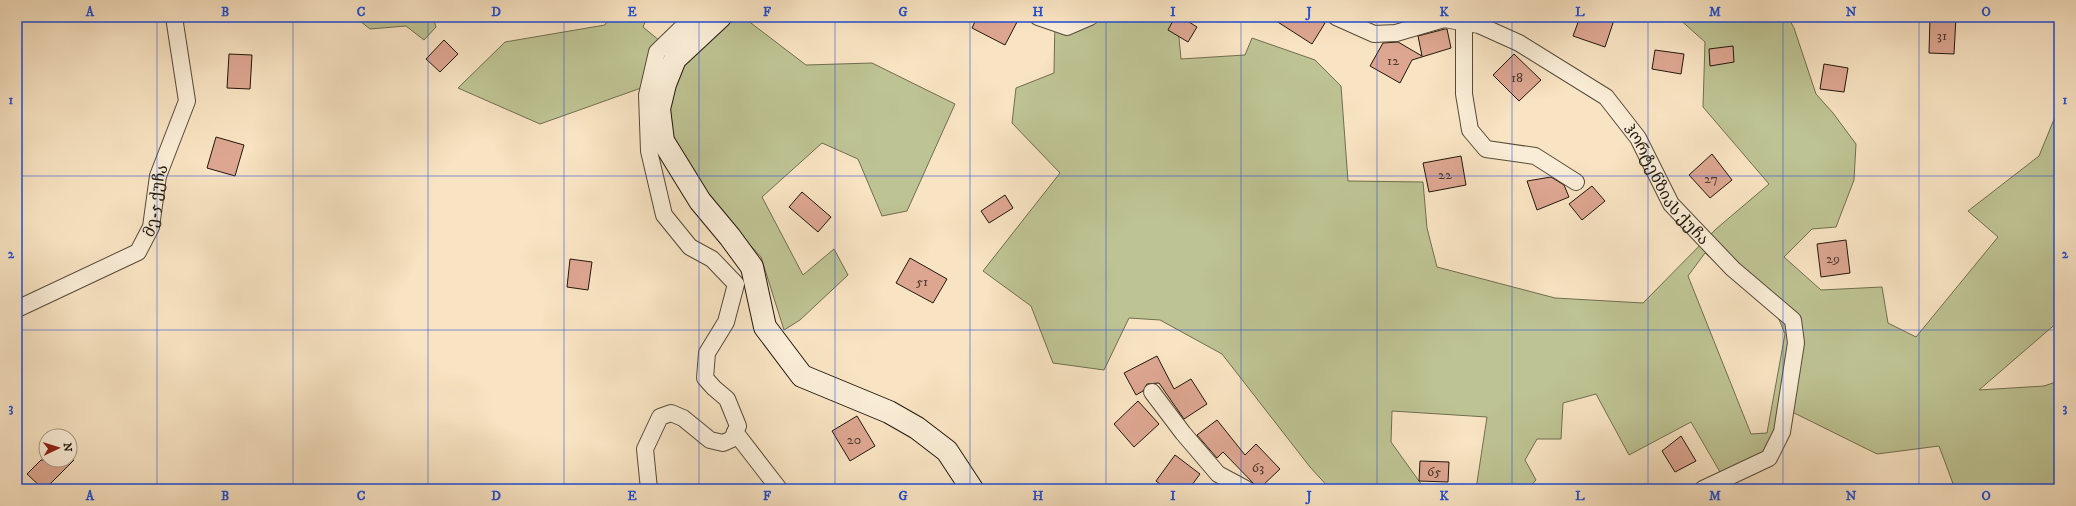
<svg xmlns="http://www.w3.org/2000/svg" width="2076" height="506" font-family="'IM FELL DW Pica','Noto Serif Georgian',serif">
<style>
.green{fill:#bec393;stroke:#706e50;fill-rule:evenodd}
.building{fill:#dda691;stroke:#21180d}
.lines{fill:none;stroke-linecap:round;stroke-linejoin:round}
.street-casing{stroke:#574b3a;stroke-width:18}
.secondary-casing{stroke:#21180d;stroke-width:24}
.street{stroke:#faedd7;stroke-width:16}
.secondary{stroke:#faedd7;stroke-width:22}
.grid{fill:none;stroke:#1d4ed8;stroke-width:1;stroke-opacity:0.55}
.labels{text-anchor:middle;stroke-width:3.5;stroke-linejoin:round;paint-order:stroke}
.number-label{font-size:14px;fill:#503c2e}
.street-label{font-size:16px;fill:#21180d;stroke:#faedd7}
.neatline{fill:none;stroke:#1d4ed8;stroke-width:1.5}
.grid-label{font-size:13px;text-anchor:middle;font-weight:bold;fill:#1d4ed8}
</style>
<rect width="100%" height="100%" fill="#f8e3c2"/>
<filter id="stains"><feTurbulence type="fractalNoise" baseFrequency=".005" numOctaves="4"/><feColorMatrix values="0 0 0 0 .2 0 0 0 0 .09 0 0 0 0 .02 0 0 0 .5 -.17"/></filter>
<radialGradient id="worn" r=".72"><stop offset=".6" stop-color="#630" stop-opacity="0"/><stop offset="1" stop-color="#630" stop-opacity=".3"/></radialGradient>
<path class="green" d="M355 17H433L436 27 424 40 406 26 370 29Z
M609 17H647L643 27 672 51 658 82 540 124 458 88 505 42 605 25Z
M728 17H743L806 65 872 63 955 104 907 211 882 216 858 159 822 143 762 197 803 275 834 249 848 275 800 320 784 330 761 257 708 199 668 136 666 107 679 64Z
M1055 17H1177L1181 59 1245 55 1252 38 1315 60 1341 86 1348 181 1423 182 1427 228 1437 267 1555 298 1643 303 1716 229 1769 184 1703 107 1705 42 1677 17H1788L1794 28 1816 94 1833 113 1856 144 1854 180 1836 227 1812 229 1784 257 1821 290 1882 287 1888 323 1916 337 1998 237 1968 211 2039 156 2059 107V321L1979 390 2044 386 2059 381V489H1955L1939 446 1877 454 1780 406V422L1764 454 1720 472 1691 422 1629 455 1596 394 1563 403 1561 439H1537L1525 460 1536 480 1528 489H1476L1487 417 1392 411 1391 442 1424 488 1330 489 1310 467 1222 354 1160 320 1129 318 1104 370 1053 363 1031 306 983 271 1060 173 1012 123 1016 88 1054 73ZM1705 253 1778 317 1785 334 1767 433 1751 434 1688 276Z"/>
<path class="building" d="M977 17H1007L1017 22 1005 45 972 28Z
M1175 17H1181L1197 27 1188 42 1168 30Z
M1270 17H1316L1325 23 1312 44Z
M1580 17H1615L1605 47 1573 36Z
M1930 17H1956L1954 54 1929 53Z
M1445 29H1447L1451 48 1412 60 1400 83 1370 66 1383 43 1398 42 1422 56 1418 36Z
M444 40 458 54 440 72 426 59Z
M1733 46 1734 62 1710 66 1709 49Z
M1655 50 1684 54 1681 74 1652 69Z
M229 54 252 55 250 89 227 88Z
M1514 54 1541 80 1519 101 1493 75Z
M1824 64 1848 68 1844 92 1820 89Z
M216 137 244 145 235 176 207 168Z
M1712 154 1732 180 1710 198 1689 175Z
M1461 156 1466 185 1429 192 1423 163Z
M1551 177 1564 185 1569 197 1537 210 1527 181Z
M1592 186 1605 201 1582 220 1569 204Z
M802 192 831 217 818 232 789 207Z
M1005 195 1013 208 989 223 981 211Z
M1846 240 1850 273 1821 277 1817 244Z
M910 258 947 279 933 303 896 283Z
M570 259 592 262 588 290 567 287Z
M1157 356 1174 389 1191 379 1207 404 1184 419 1159 383 1147 384 1143 391 1136 395 1124 373Z
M1138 401 1159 424 1134 447 1114 424Z
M857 416 875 446 850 461 832 431Z
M1217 420 1245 455 1256 444 1280 469 1259 489 1223 452 1217 458 1197 435Z
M1681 436 1696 461 1675 472 1662 451Z
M1175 455 1200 474 1189 489H1166L1156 481Z
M41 460H74L45 489H43L27 474Z
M1420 461 1449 462 1448 482 1419 481Z"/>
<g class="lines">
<g class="street-casing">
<g id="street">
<path d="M1038 17 1067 27 1090 17"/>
<path id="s1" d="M1336 17 1374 34 1396 33 1444 19 1479 25 1519 43 1606 97 1638 138 1671 204 1733 269 1793 320 1796 343 1782 432 1769 458 1703 489"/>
<path d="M1464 22V94L1470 130 1486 149 1535 156 1576 182"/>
<path id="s2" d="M17 309 138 252 151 227 158 176 187 101 174 17"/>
<path d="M1152 392 1183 433 1218 474 1246 489"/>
<path d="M735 432 779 489"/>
<path d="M649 489 645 449 660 417 671 413 683 418 710 440 723 443 732 439 738 426 727 399 714 388 705 378 707 353 726 322 736 284 712 259 690 247 664 215 649 151 647 95 657 52 693 17"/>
</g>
</g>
<g class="secondary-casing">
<path id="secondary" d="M720 17 675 59 665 84 659 109 663 141 700 201 730 237 752 267 765 327 802 376 889 412 917 428 947 451 972 489"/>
</g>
<use href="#street" class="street"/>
<use href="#secondary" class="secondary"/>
</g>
<path class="grid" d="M157 17V489M293 17V489M428 17V489M564 17V489M699 17V489M835 17V489M970 17V489M1106 17V489M1241 17V489M1377 17V489M1512 17V489M1648 17V489M1783 17V489M1919 17V489M17 176H2059M17 330H2059"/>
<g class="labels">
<g class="number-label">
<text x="1942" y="40">31</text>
<text x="1393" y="65">12</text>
<text x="1517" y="82">18</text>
<text x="1445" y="179">22</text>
<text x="1711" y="183">27</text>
<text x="1833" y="263">29</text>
<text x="922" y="286">51</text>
<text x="854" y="444">20</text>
<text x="1258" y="472">63</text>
<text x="1434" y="476">65</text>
</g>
<g class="street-label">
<text dy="6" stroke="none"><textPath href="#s1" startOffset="402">ჰორტენზიას ქუჩა</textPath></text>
<text dy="6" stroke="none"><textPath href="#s2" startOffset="189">მე-5 ქუჩა</textPath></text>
</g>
</g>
<rect width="2076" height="506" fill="none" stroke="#f8e3c2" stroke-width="44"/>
<g transform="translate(58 448) rotate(86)"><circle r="19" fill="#faedd7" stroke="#a39886"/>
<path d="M0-3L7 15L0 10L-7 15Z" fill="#8f2418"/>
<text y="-6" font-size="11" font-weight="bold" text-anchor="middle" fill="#21180d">N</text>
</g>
<rect x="22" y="22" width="2032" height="462" class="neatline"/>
<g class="grid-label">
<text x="90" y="16">A</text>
<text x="225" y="16">B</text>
<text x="361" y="16">C</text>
<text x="496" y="16">D</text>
<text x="632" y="16">E</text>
<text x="767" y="16">F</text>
<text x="903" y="16">G</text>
<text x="1038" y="16">H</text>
<text x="1173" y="16">I</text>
<text x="1309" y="16">J</text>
<text x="1444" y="16">K</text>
<text x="1580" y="16">L</text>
<text x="1715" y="16">M</text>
<text x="1851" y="16">N</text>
<text x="1986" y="16">O</text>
<text x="11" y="104">1</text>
<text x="2065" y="104">1</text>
<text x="11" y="258">2</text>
<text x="2065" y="258">2</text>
<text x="11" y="412">3</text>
<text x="2065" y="412">3</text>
<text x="90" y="500">A</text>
<text x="225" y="500">B</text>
<text x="361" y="500">C</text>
<text x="496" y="500">D</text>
<text x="632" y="500">E</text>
<text x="767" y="500">F</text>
<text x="903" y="500">G</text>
<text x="1038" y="500">H</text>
<text x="1173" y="500">I</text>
<text x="1309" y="500">J</text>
<text x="1444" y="500">K</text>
<text x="1580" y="500">L</text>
<text x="1715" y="500">M</text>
<text x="1851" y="500">N</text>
<text x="1986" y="500">O</text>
</g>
<rect width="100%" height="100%" filter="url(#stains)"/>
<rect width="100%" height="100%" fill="url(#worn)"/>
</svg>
